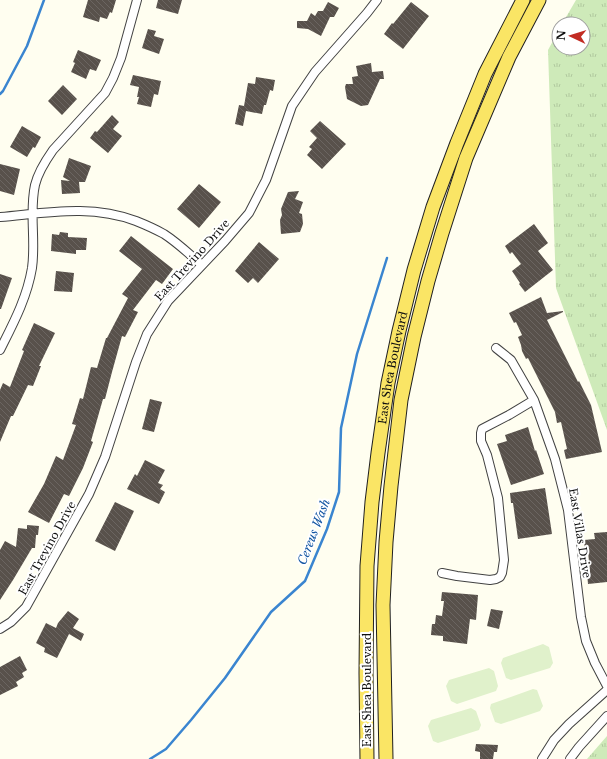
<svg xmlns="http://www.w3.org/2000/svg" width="607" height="759" font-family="'Libre Baskerville',serif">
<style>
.grass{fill:url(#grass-tufts)}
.pitch{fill:#e0f1cb}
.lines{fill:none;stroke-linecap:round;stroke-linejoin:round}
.stream{stroke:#3a85d0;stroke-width:2.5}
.building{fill:url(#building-back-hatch)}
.street-casing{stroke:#424242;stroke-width:10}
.primary-casing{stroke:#202020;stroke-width:15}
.street{stroke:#fff;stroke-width:8}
.primary{stroke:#fae565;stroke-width:13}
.labels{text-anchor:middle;stroke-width:4;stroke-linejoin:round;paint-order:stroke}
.street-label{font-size:11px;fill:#0f0f0f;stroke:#fff}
.water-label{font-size:12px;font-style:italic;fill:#1557a3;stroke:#fff}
</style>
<defs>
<pattern id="grass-tufts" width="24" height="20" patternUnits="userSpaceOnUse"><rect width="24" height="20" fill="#ceeab9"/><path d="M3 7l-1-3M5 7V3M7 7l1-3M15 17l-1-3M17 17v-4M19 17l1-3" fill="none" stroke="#b0c89e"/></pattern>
<pattern id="building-back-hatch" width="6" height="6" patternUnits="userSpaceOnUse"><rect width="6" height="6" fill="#58514b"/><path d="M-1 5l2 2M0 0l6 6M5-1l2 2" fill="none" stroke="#6b6561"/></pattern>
</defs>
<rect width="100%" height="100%" fill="#fffef0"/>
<path class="grass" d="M576 0H607V430L556 288 548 50 559 30V48H583V24H562Z
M607 736V759H587Z"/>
<path class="pitch" d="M543 644 549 647 553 663 550 668 511 680 506 678 501 663 503 658Z
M489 668 494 671 498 686 496 691 457 704 451 701 446 686 449 680Z
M533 689 537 690 543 706 540 711 501 724 495 722 490 708 491 704Z
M471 708 476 711 481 725 479 730 438 743 433 741 428 726 431 720Z"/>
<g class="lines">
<path class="stream" d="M0 94 3 91 27 46 44 0
M150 759 166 749 191 720 225 678 271 612 305 581 327 529 339 492 341 428 357 354 387 258"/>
</g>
<path class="building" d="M88 0H116L112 13 110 12 107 19 100 17 99 22 83 17Z
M158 0H182L178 14 156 8Z
M328 2 339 8 334 17H330L321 36 308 29 297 28V21H307L311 13 315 16 318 11H323Z
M411 2 429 16 403 49 384 34 392 23 393 24Z
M148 29 156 31 154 36 164 39 159 54 142 48Z
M78 50 101 60 96 71 90 69 86 79 71 72 75 63 73 62Z
M371 63 372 72 383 71 384 79H380L368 105 361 106 347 99 345 87 346 84H353L352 77 358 76 356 66Z
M133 75 161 81 158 95 154 94 151 107 137 104 139 97H137L139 87 130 85Z
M256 77 275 80 273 91 270 90 266 105H264L262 114 246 111 243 126 235 124 239 105 244 106 248 83 255 84Z
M63 85 77 99 62 115 48 101Z
M112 115 119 122 113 129 122 136 108 153 90 138 95 131 97 132Z
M320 121 346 144 322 169 307 155 312 149 309 147 317 138 310 131Z
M22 126 41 137 35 148 33 147 27 157 10 147Z
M69 158 91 166 85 182H79L80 193 62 194 61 180 70 181 63 177Z
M0 164 20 169 14 195 0 191Z
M199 184 221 202 199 228 177 209Z
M299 191 295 199 303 202 299 213 302 214 303 224 300 232 281 234 280 220 282 215 281 209 288 192Z
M534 224 548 243 538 251 553 270 525 292 519 284 520 283 512 271 521 264 512 252 510 254 505 246Z
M60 232 68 233V237L87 238 86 250H76V254L51 251 52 234 59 235Z
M131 236 173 269 162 284 156 280 133 310 138 312 125 337 122 336 112 372 105 399H103L91 441 93 442 83 468 69 496 64 494 49 523 28 512 44 484 56 456 63 460 76 425 72 424 80 398 83 399 91 367 97 368 106 338H107L128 298 122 294 142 269 119 251Z
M259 242 279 259 258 283 253 278 248 283 235 271Z
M56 271 74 273 72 292 54 291Z
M0 274 12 278 1 309H0Z
M541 297 547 313 563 311V312L547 320 578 382 579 381 591 405 602 452 566 459 564 450 567 449 561 422 557 423 555 412 528 358 526 359 522 351 521 345 518 337 522 335 516 322 514 323 509 313Z
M34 323 55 333 39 366H41L33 386 28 385 13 416H11L0 442V390L3 383 10 387 24 351 22 350Z
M150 399 162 402 154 432 142 429Z
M528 427 535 451 536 450 544 474 511 485 497 444 507 441 505 435Z
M145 460 165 470 158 483 163 485 160 489 165 492 159 504 127 489 135 474 137 476Z
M545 488 552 534 518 539 513 503H511L510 493Z
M115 502 134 511 115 551 95 541Z
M27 525 39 526 38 535H36L35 548H32L13 580 0 600V550L5 541 16 547 18 528 27 529Z
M607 532V582L588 584 587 573H590L588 551H585L584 540 595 539 594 533Z
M442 592 478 595 476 620 470 619 467 644 443 641V636L431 635 432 624H435L436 615 442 616 444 601H441Z
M491 609 503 611 499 629 487 626Z
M68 611 79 619 73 628 84 634 81 641 69 634 57 658 44 652 45 648 36 643 46 623 56 628 58 623Z
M20 656 27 670 22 673 24 677 16 682 18 686 0 695V667Z
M476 744 498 745 497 752H494L493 759H480V752L475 751Z"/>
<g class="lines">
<g class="street-casing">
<path id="street" d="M0 217C47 213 90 204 136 221 146 225 155 229 164 234 178 243 189 254 202 265
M496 348 511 360 534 400 555 459 568 510 581 617 586 641 595 663 607 686
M0 350C13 324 27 298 32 268 36 240 29 212 35 185 38 172 46 160 53 150L105 93 113 78 121 58 137 0
M442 573 457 576 490 580 496 579 500 577 502 573 504 560 498 498 487 455 481 441V433L482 429 509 415 534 400
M0 629 11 622 26 607 89 494 105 457 136 362 147 334 168 301 225 241 249 213 266 180 292 106 315 72 367 13 377 0
M542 759 554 740 569 724 607 690
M570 759 579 747 607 716"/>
</g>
<g class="primary-casing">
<g id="primary">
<path id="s1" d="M367 759 366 673 367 566 372 502 378 453 388 383 399 331 414 270 433 207 457 143 485 74 523 0"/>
<path d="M386 759 383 605 386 542 391 486 401 400 414 337 428 281 442 233 466 158 509 57 539 0"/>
</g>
</g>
<use href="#street" class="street"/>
<use href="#primary" class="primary"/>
</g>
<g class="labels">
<g class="street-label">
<text transform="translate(192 260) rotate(-48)" y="4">East Trevino Drive</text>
<text dy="4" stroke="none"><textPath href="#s1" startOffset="393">East Shea Boulevard</textPath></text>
<text transform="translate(580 533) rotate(81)" y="4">East Villas Drive</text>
<text transform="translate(47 548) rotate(-61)" y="4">East Trevino Drive</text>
<text transform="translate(367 690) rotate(-90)" y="4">East Shea Boulevard</text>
</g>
<g class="water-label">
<text transform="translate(314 532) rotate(-69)" y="4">Cereus Wash</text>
</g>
</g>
<g transform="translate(571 36) rotate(274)"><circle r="19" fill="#ffffff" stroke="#9f9f9f"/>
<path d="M0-3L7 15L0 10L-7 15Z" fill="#c22c23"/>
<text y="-6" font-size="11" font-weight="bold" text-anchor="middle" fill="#0f0f0f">N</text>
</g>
</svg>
